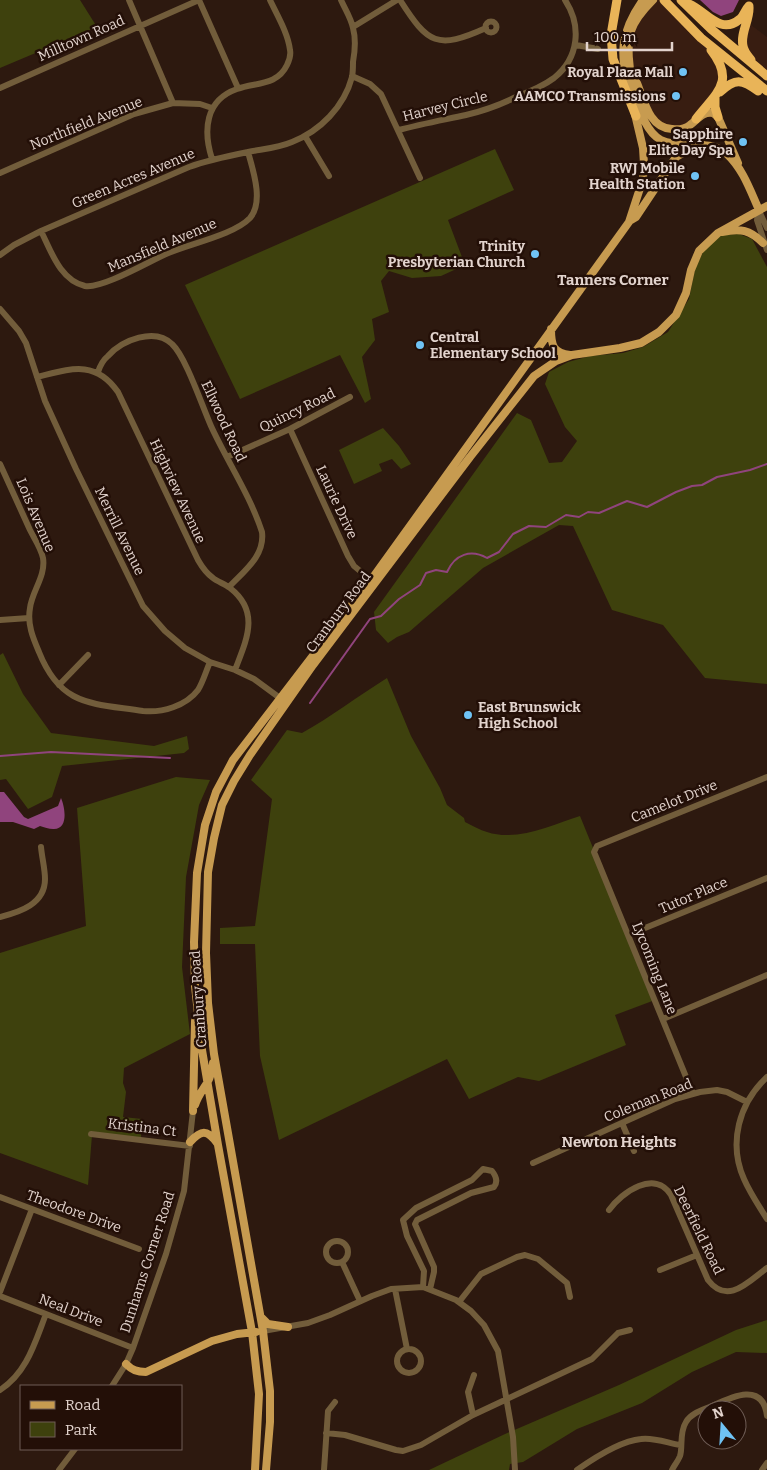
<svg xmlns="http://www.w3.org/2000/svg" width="767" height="1470" font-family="Bitter,serif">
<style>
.built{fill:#381d11}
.green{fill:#3e410d}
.water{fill:#90447d}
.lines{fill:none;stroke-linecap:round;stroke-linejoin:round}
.stream{stroke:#90447d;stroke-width:2}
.minor{stroke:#725d3b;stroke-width:6}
.major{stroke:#c79b50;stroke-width:8}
.highway{stroke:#e9b458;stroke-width:9}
.poi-dot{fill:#6fc2f4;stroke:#230f07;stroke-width:2}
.labels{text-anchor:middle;stroke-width:5;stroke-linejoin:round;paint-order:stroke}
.street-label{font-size:14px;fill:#e2d3cd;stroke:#230f07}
.poi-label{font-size:14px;font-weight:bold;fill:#e2d3cd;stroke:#230f07;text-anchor:end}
.neighbourhood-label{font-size:15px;font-weight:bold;fill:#e2d3cd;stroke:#230f07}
</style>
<rect width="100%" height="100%" fill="#2d190f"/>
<path class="built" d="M653 0H664L718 60 722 82 688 126 669 129 647 110 634 76 628 48 640 14Z
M747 22 767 37V76L746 53Z"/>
<path class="green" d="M0 0H80L97 27 0 68Z
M495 149 514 190 448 220 465 265 441 276 412 278 389 271 381 281 389 312 372 319 375 340 362 357 371 399 365 403 340 355 240 399 185 285Z
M739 234 752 239 767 267V684L705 678 663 625 612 610 573 526 559 525 483 568 409 632 397 637 388 643 376 630 374 612 517 413 531 420 549 463 562 462 577 441 565 427 545 384 549 372 568 362 590 356 623 353 643 347 668 332 689 299 695 269 703 252 719 235Z
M383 428 399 446 411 464 401 469 392 459 379 464 382 471 354 484 339 450Z
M3 653 23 694 51 733 154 746 187 736 189 749 184 753 62 766 52 797 28 809 6 779 0 780V655Z
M387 678 411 736 440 788 447 805 464 818 465 822C473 826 480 830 487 832 517 842 552 825 580 816L655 1000 615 1015 626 1045 539 1081 518 1077 469 1099 447 1059 279 1140 260 1056 255 944H220V928L255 926 272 799 251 780 287 730 302 733C331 717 358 696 387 678Z
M176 777 210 780 199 805 186 877 182 967 190 1034 124 1068 123 1083 126 1092 123 1117 142 1119 141 1138 92 1135 88 1185 0 1153V953L86 926 77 808Z
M767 1320V1353L736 1352 692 1372 642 1403 577 1429 523 1462 510 1464 509 1470H429L505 1434 619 1385 736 1330Z"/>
<path class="water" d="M700 0H739L733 12 721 16 713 12Z
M0 792H4L24 817 28 819 58 806 61 798C65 807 69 830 53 829 49 829 44 827 40 826L34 829 13 822H0Z"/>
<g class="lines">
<path class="stream" d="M310 703 370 619 381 616 399 599 420 585 426 573 436 570 447 572C455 554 471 549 487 558L499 552 513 534 529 526 546 527 566 515 579 517 588 512 599 513 627 501 647 507 676 492 692 486 702 485 717 477 750 470 767 464
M0 756 51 752 170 758"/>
<path class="minor" d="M129 0 173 103
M199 0 238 88
M400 0C428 44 437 50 486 28
M485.5 27a5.5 5.5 0 1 1 11 0a5.5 5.5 0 1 1-11 0Z
M353 27 397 0
M576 45 598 49
M352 76 370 84 381 94 420 178
M0 88 199 0
M399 130C421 124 443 120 466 115 483 111 500 105 516 97 529 92 542 87 554 78 579 58 582 26 565 0
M305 136 329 176
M212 159C203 131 205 100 237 89 256 82 277 86 287 65 289 61 291 55 290 50 288 33 277 15 270 0
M0 173 134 114 173 103 200 104 212 108
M759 210 757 220 767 250
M759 211 767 228
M41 231C51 251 60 280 85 286 102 289 148 262 166 254 188 244 234 235 250 218 264 202 253 170 248 152
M0 255 14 245 41 231 189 167C208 160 228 156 248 152 263 149 278 148 292 142 320 131 344 107 352 77 353 72 353 67 353 62 355 51 356 39 353 28 351 18 345 9 341 0
M0 309 19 331 26 343 45 401 76 469 143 606 165 631 185 648 210 662 235 670 254 679 284 701
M98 372C100 366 103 360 108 356 122 340 155 327 172 344 186 357 202 406 211 426 227 461 250 495 262 532 265 556 244 571 229 587
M37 377C70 369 95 359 118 392L198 560C202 567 206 573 213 578 218 582 225 584 230 588 261 612 246 641 235 670
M290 429 348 556 354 566 371 580
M227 457 290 429 350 397
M0 464C10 486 20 508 30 530 34 538 41 548 43 558 46 576 32 591 30 608 27 624 33 638 39 652 61 707 92 703 143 711 162 713 186 706 198 690 203 682 206 671 210 662
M0 620 29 618
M59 685 88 655
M0 917C20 912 45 904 45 879 45 869 42 858 41 847
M628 935 767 878
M663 1019 767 975
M767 1077C739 1103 728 1143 744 1179 750 1193 759 1206 767 1219
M693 1094 594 852 597 846 767 777
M622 1123 634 1151
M91 1134 190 1146
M533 1163 675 1099 700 1092 717 1090 727 1092 747 1102
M0 1197 139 1249
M609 1210C622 1192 655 1169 671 1195L708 1280C728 1306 749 1281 767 1268
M326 1252a11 11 0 1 1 22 0a11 11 0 1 1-22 0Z
M342 1262 360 1301
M660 1270 697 1255
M423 1287 424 1271 407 1236 403 1220 416 1208 472 1180 483 1169 492 1171C496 1176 498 1182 494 1187L471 1193 417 1220 415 1224 434 1267V1272L430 1289
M395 1289 407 1349
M0 1292 32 1209
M0 1296 133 1348
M459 1302 481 1274 517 1257 525 1255 538 1259 567 1283 570 1297
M263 1331 308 1323 330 1315 372 1296 391 1289 423 1287 456 1300 471 1311 484 1325 498 1351 513 1437 515 1470
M397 1361a12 12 0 1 1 24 0a12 12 0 1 1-24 0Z
M112 1386 126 1364 133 1348 166 1254 184 1191 193 1111
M0 1390C27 1373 35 1342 46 1314
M473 1415 468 1392 474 1375
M326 1433 345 1435 396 1450 403 1451 421 1445 473 1415 592 1359 618 1333 630 1330
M59 1470 75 1449
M324 1470 328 1411 335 1402
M577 1470C594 1458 620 1441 641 1439 653 1437 668 1443 680 1445
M672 1470C674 1466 678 1461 680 1456 683 1447 679 1433 686 1422 691 1413 703 1410 712 1406 731 1397 763 1381 767 1416
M762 1470 767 1463"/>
<path class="major" d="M653 0C644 9 635 19 631 31 623 56 636 128 661 140 681 150 709 137 727 154 743 169 750 190 759 210
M637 83C644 100 649 128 672 129 679 130 685 129 690 125 698 119 703 111 713 113L718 117 738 163
M629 89C619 53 621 31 643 0
M631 220 636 217 676 157 688 150 696 147
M722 232C741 228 750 230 763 243
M551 329C551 345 553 353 570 355
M195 1105C201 1087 211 1085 213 1063
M193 1111 195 1021
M190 1142C201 1130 207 1129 217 1143
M261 1317 268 1324 288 1327
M126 1364C132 1370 137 1372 146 1372L212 1341 237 1334 256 1332
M255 1470 259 1394 252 1332 218 1145 202 1050 195 986 194 942 197 873 205 825 216 792 233 760 371 580 629 222 643 179 644 164 643 148 634 110
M266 1470 270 1422V1391L263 1331 214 1054 208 1003 206 953 208 872 214 838 222 805 234 781 250 755 313 665 470 457 534 376 556 361 572 355 620 348 641 343 659 332 676 315 686 293 691 270 699 251 718 233 767 206"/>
<path class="highway" d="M617 0 611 35 613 59 636 116
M664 0 701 38 767 91
M681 0 711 29 767 76
M689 4C706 11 720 36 740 19 744 16 745 10 749 6
M749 7C750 20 740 33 743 46 744 52 748 56 751 60
M720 92C735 78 742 79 758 91
M715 98V107L718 117
M696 119C716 93 736 82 711 50"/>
</g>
<g class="poi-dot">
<circle cx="683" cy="72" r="5"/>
<circle cx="676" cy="96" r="5"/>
<circle cx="743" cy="142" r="5"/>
<circle cx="695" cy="176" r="5"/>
<circle cx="535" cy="254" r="5"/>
<circle cx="420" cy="345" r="5"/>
<circle cx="468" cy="715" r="5"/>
</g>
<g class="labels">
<g class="street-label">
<text transform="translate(81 38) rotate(-24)" y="5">Milltown Road</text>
<text transform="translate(445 106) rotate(-14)" y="5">Harvey Circle</text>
<text transform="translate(86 123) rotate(-22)" y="5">Northfield Avenue</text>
<text transform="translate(133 178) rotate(-23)" y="5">Green Acres Avenue</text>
<text transform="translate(162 245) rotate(-23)" y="5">Mansfield Avenue</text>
<text transform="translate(297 410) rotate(-26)" y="5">Quincy Road</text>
<text transform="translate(224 421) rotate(65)" y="5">Ellwood Road</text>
<text transform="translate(178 491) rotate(65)" y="5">Highview Avenue</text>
<text transform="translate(337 502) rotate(65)" y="5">Laurie Drive</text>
<text transform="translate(36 515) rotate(67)" y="5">Lois Avenue</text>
<text transform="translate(120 531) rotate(64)" y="5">Merrill Avenue</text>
<text transform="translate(338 612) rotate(-53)" y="5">Cranbury Road</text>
<text transform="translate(674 801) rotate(-22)" y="5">Camelot Drive</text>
<text transform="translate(693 895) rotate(-23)" y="5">Tutor Place</text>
<text transform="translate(655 968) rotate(68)" y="5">Lycoming Lane</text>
<text transform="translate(198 999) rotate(-94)" y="5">Cranbury Road</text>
<text transform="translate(648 1100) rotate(-22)" y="5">Coleman Road</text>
<text transform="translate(142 1127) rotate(7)" y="5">Kristina Ct</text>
<text transform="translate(74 1211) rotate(20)" y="5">Theodore Drive</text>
<text transform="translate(699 1230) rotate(64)" y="5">Deerfield Road</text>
<text transform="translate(147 1262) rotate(-72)" y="5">Dunhams Corner Road</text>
<text transform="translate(71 1310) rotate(21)" y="5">Neal Drive</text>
</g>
<g class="poi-label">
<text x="673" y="77">Royal Plaza Mall</text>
<text x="666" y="101">AAMCO Transmissions</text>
<text x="733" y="139">Sapphire<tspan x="733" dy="16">Elite Day Spa</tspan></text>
<text x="685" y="173">RWJ Mobile<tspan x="685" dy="16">Health Station</tspan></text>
<text x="525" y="251">Trinity<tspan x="525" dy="16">Presbyterian Church</tspan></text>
<text x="430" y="342" text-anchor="start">Central<tspan x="430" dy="16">Elementary School</tspan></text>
<text x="478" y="712" text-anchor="start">East Brunswick<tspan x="478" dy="16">High School</tspan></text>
</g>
<g class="neighbourhood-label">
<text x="613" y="285">Tanners Corner</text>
<text x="619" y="1147">Newton Heights</text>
</g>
</g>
<rect x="20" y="1385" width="162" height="65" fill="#230f07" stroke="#6f5d56"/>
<rect x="30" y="1401" width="25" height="8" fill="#c79b50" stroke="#6f5d56"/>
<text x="65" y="1410" font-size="15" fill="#e2d3cd">Road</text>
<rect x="30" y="1422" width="25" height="15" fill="#3e410d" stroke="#6f5d56"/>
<text x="65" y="1435" font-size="15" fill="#e2d3cd">Park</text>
<g transform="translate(722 1425) rotate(342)"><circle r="24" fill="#230f07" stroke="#6f5d56"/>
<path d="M0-4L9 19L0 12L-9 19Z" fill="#6fc2f4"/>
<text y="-8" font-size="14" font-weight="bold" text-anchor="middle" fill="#e2d3cd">N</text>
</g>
<path d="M587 42v8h85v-8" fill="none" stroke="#e2d3cd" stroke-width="2.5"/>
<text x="594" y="42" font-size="15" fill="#e2d3cd" stroke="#230f07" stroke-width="4" paint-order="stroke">100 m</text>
</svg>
